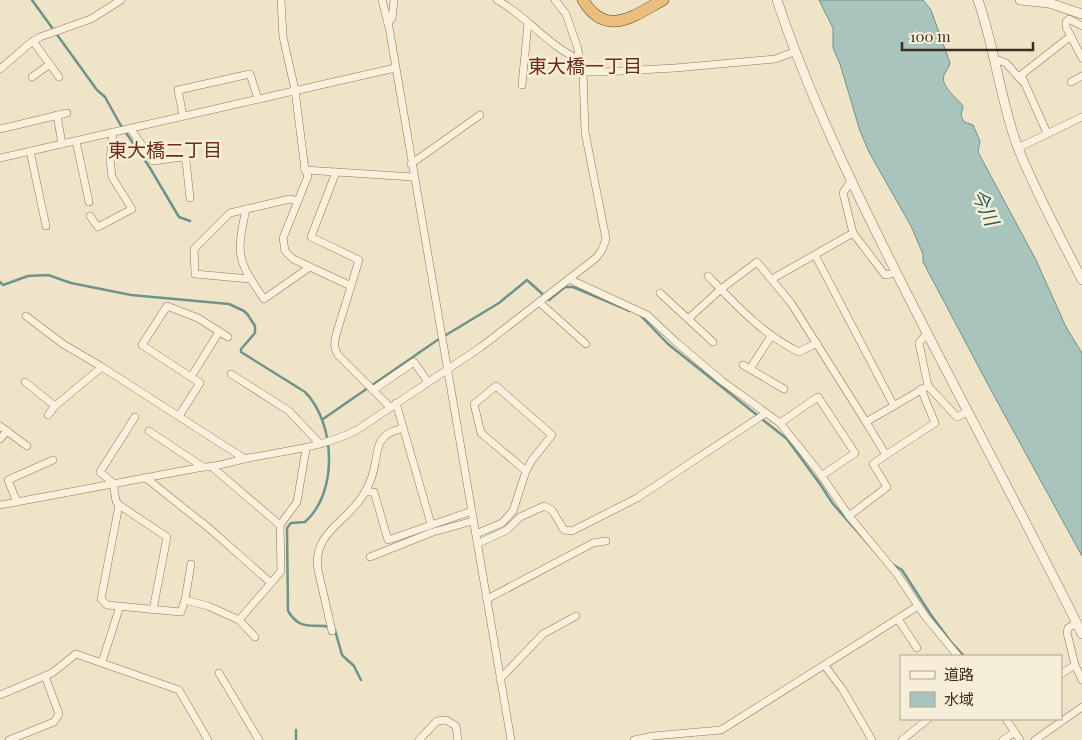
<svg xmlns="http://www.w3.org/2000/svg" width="1082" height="740" viewBox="0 0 1082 740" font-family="'Playfair Display','Noto Sans JP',serif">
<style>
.water{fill:#a9c4bc;stroke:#6f938a}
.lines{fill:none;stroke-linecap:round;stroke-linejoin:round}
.stream{stroke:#6f938a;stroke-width:2.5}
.minor-casing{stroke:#8d765c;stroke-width:8}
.tertiary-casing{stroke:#8d765c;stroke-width:10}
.trunk-casing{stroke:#5b4430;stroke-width:12}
.minor{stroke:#faf1dc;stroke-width:7}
.tertiary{stroke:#faf1dc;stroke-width:9}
.trunk{stroke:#eabe7c;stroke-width:11}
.labels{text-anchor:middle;stroke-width:5;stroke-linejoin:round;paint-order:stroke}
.neighbourhood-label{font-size:19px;fill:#6b2e1e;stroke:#f7eed8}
.water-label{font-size:19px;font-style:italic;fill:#2f5d5a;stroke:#f7eed8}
</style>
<rect width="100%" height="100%" fill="#f0e4c8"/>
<path class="water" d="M 819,0 L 923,0 L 931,10 L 950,63 C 949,67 946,71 944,75 C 940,86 957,98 963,106 L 961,115 L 964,122 L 973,125 L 980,141 L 978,152 L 1036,260 L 1066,327 L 1082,353 L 1082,556 L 992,392 L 923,262 L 923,254 L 911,226 L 869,152 L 860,131 L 840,64 L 833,48 L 833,28 Z"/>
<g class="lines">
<g class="stream">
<polyline points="32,0 97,90 105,97 120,124 150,168 179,217 190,221"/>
<path d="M 0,282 L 3,285 L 28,276 L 48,275 L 71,283 L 131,295 L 229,304 L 244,311 L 248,315 L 255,326 L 255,333 L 241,349 L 241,352 L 305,392 C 335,422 339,492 305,522 L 291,523 L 287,528 L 288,611 C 301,632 312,623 330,627"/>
<polyline points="640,315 668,344 787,439 820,484 833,504 879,556"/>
<polyline points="323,419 436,341 499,303 527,280 549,300 565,287 573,287 630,311"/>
<polyline points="892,564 902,570 931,615 951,642 964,656"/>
<polyline points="335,630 342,655 354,666 361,680"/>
<polyline points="296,730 296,740"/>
</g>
<g class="minor-casing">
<g id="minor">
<polyline points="281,0 283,37 295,90 305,170 413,177"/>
<polyline points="382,0 389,27 511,740"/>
<path d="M 497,0 C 527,16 548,46 580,60"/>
<polyline points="388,23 392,18 394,0"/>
<polyline points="1082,26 1069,19 1066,22 1066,27 1082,58"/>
<polyline points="33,41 59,77"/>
<polyline points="995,59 1006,63 1023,82"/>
<polyline points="0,69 29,44 40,37 91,19 121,0"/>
<polyline points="583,72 603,72 675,68 775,59 794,52"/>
<polyline points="32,77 50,64"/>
<polyline points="1071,82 1082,76"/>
<polyline points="522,85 528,23"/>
<polyline points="57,115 62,144"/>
<polyline points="183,116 178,90 250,74 258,99"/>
<polyline points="130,128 153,161 182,157 186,161 190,198"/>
<polyline points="0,129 67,113"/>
<polyline points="1047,133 1021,75 1071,36"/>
<polyline points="76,141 89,202"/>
<polyline points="1018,148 1082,117"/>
<polyline points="30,151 46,226"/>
<polyline points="0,158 395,68"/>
<polyline points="411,164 480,115"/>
<polyline points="305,170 308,176 283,238 285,251 293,259 351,286"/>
<path d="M 336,172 L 311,237 L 359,260 L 336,335 C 334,343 334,348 338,355 L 390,407"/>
<polyline points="851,181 843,193 853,233 885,275 896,273"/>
<path d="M 246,209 C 236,256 237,260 264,299 L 310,267"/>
<polyline points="90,216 98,227 132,209 112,177 110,159 113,132"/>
<polyline points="815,255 894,406"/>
<path d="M 708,276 C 736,305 762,334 799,352 L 817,343"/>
<polyline points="250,279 195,274 194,249 230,213 290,199 298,201"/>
<polyline points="569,279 647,315 676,342 722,381 780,423 819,472 849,516 897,574 925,616 958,656"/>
<polyline points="772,279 853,233"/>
<polyline points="660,293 713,342"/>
<polyline points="539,302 586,344"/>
<polyline points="26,316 63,344 102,367 245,459"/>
<polyline points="688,319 721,289 757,262 791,303 866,422 928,386 957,417 967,412"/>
<polyline points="927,333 919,343 928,386"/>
<polyline points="743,365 784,389"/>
<polyline points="750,369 771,336"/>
<polyline points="231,374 289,411 320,444"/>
<polyline points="191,377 219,332"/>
<polyline points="25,382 55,406"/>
<polyline points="373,390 414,362 428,382"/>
<polyline points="396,403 431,524"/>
<polyline points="48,415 55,406 102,367"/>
<polyline points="179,416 200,383 142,345 167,306 198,318 228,337"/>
<polyline points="135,417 100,472 113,483 116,501 119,505 167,537 153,610"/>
<polyline points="866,422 886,455 935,423 921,389"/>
<polyline points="780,423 818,397 855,453 821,476"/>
<polyline points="0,426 27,446"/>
<polyline points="149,431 203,467"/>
<polyline points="0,439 7,431"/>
<polyline points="146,478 210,529 271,583 281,571 280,525 212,467"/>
<polyline points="366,492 374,492 388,540 472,511"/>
<polyline points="17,502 8,480 53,460"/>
<path d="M 0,505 L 203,467 C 217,467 230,462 244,459 C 283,451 321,448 357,430 L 481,347 L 596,258 L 602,250 L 606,239 L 585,132 L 583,72 L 577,46 L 566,14 L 555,0"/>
<polyline points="119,505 101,599 107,605 181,612 185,600 191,564"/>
<polyline points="849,516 887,487 873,464 886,455"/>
<polyline points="280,525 297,502 306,449"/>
<polyline points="476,534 502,523 513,511 526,471 481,433 474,404 496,386 552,435 532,460 526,471"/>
<polyline points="477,544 507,530 520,517 544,506 552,510 564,530 572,531 637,498 766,413"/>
<polyline points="370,557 433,532 473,521"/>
<polyline points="487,599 593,543 606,541"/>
<polyline points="185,600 208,606 239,620 255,637"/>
<polyline points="898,619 917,648"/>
<polyline points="239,620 271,583"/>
<polyline points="1077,623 1068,628 1067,633 1075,665 1082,680"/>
<path d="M 332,631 L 318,570 C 312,531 349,522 365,492 C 370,483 374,473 375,463 C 377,456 377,447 381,441 C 386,432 395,431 403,428"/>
<polyline points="102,662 120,606"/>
<polyline points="825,666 843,690 872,740"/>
<polyline points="219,673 259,740"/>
<polyline points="1061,674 1075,665"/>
<polyline points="500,679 543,634 576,616"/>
<polyline points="0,695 52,673 76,654 179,690 208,740"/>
<polyline points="1006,719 1020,740"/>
<polyline points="9,740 54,722 59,714 45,676"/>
<polyline points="419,740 437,721 446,720 456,726 458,740"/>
<polyline points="634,740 653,736 721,730 918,606"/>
<polyline points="902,740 928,719"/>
<polyline points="1003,740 1015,732"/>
<polyline points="1035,740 1082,707"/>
</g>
</g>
<g class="tertiary-casing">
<g id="tertiary">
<path d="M 777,0 C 808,93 851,182 895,270 C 956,392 1022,512 1082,634"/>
<path d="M 978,0 C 995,48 1000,100 1018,148 C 1036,193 1060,236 1082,280"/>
<polyline points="1020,0 1049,3 1082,14"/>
</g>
</g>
<g class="trunk-casing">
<path id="trunk" d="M 583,0 C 606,39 635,15 663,0"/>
</g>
<use href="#minor" class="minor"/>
<use href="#tertiary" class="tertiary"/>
<use href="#trunk" class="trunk"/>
</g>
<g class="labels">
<g class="neighbourhood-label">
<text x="585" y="73">東大橋一丁目</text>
<text x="165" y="157">東大橋二丁目</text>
</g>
<g class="water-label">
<text transform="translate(985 207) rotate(65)" y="7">今川</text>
</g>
</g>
<rect x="900" y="655" width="162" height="65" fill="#f7eed8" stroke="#ada18e"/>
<rect x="910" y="671" width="25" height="8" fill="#faf1dc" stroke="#ada18e"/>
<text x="944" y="680" font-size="15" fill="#3d2e20">道路</text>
<rect x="910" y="692" width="25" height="15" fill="#a9c4bc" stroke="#ada18e"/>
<text x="944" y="705" font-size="15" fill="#3d2e20">水域</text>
<path d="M902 42v8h131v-8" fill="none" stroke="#3d2e20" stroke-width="2.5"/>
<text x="910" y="42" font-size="15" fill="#3d2e20" stroke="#f7eed8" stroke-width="4" paint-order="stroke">100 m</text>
</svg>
